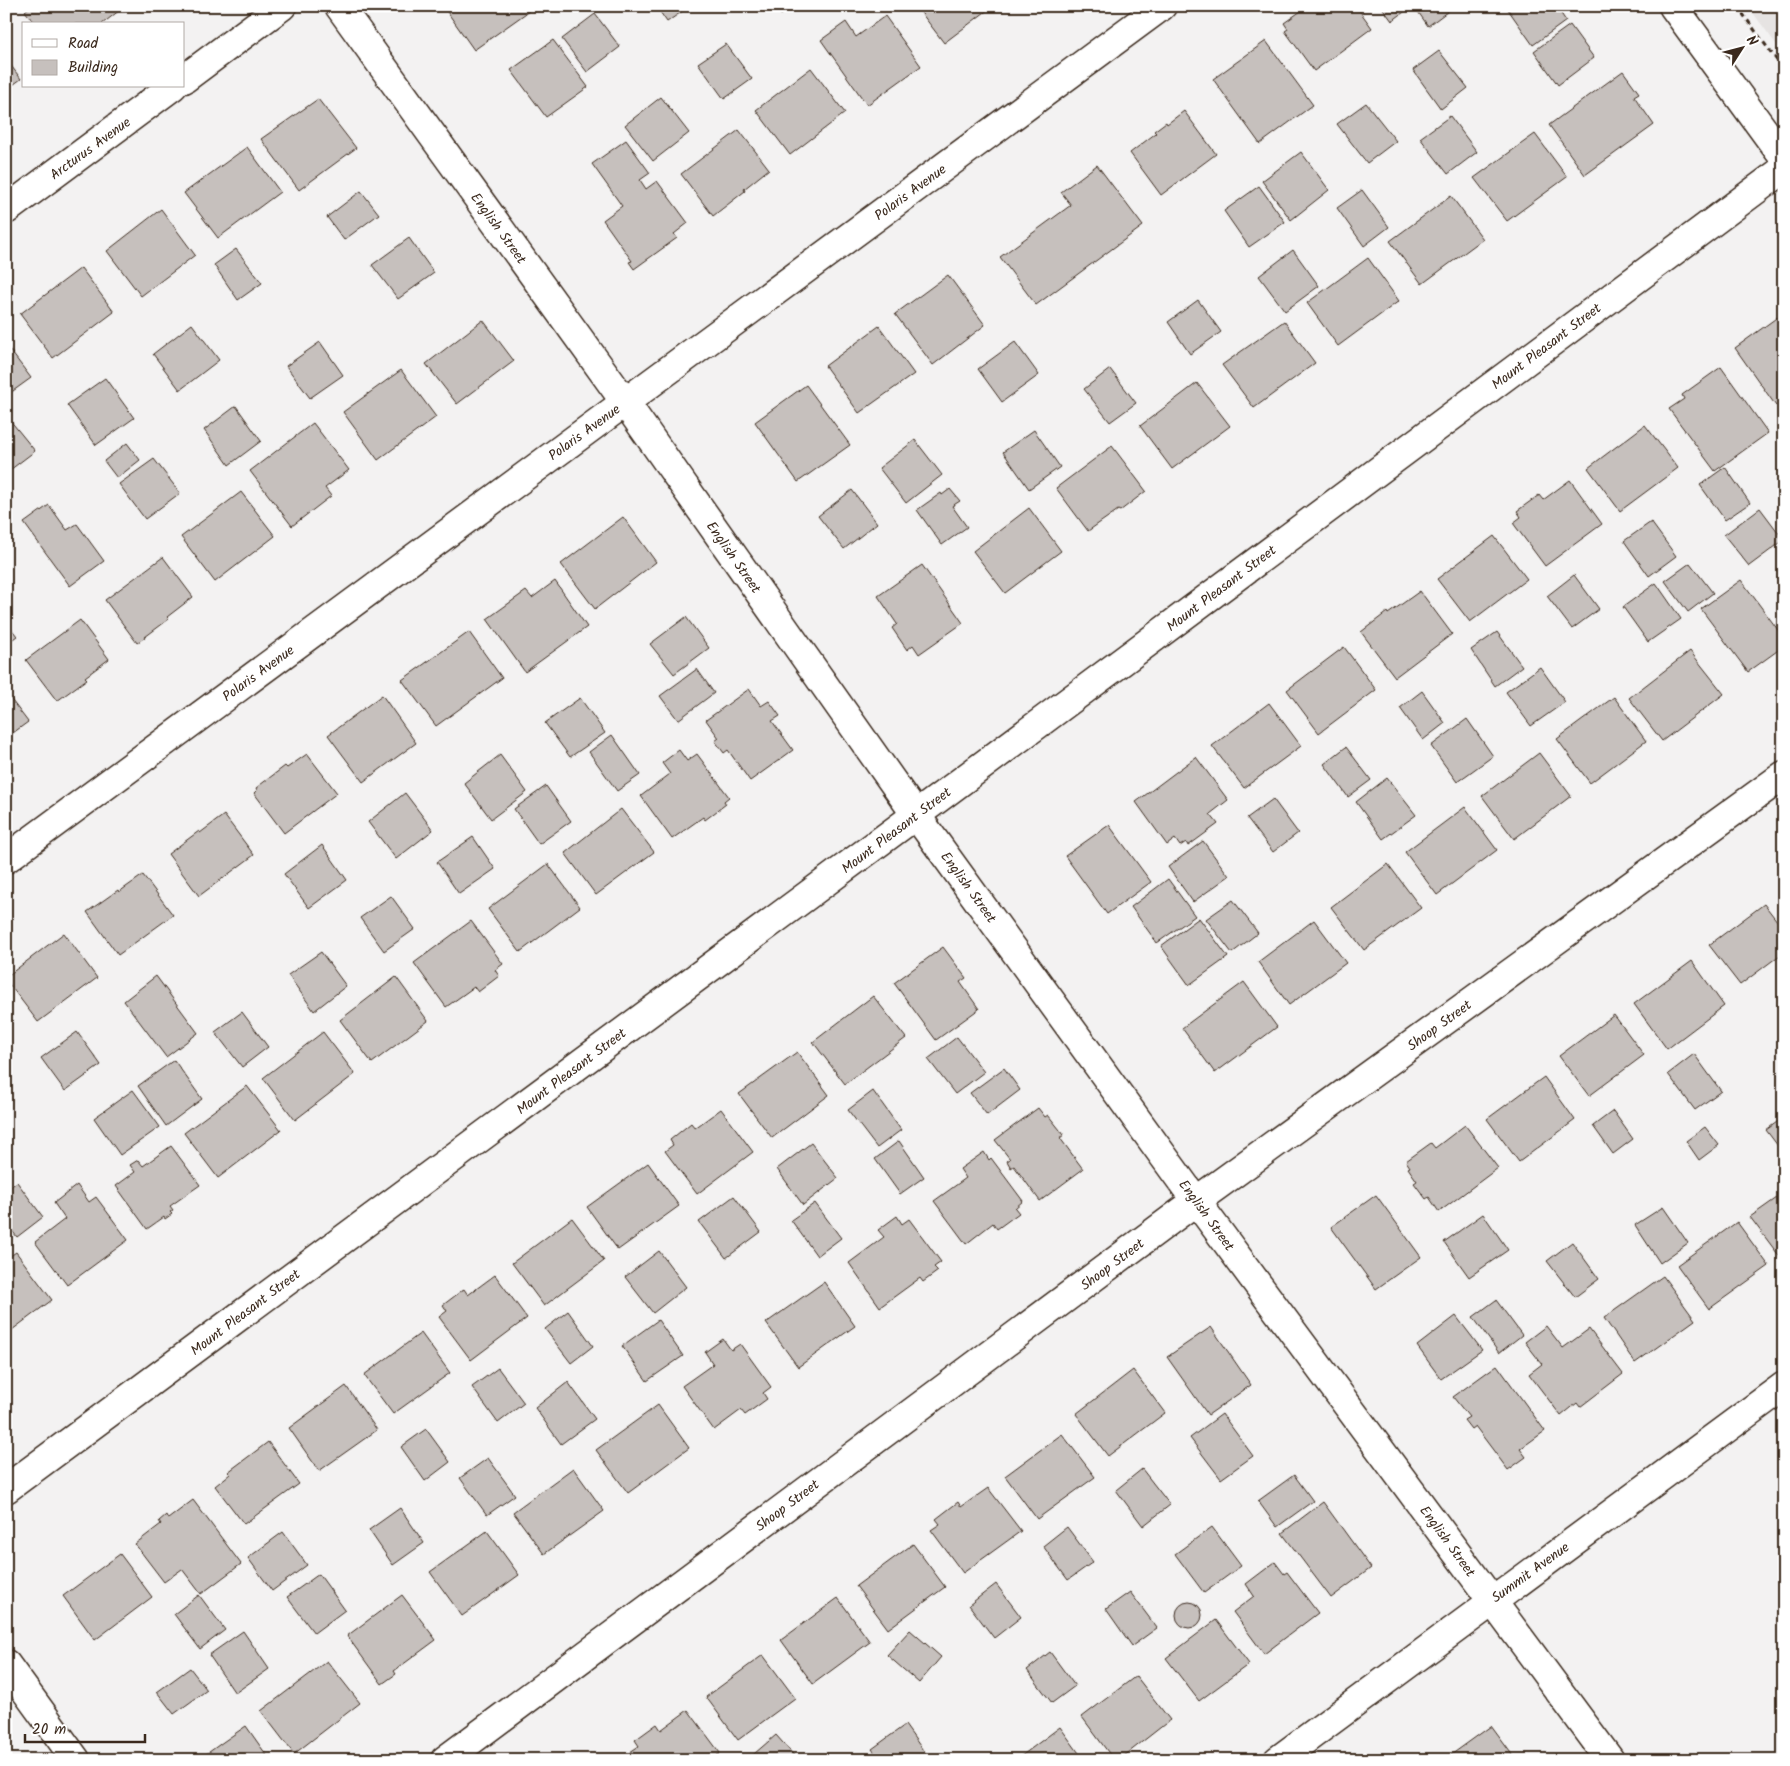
<svg xmlns="http://www.w3.org/2000/svg" width="1790" height="1766" viewBox="0 0 1790 1766" font-family="Kalam,sans-serif">
<style>
.built{fill:#e6e3e2}
.building{fill:#c6c0bd;stroke:#3b2a1e}
.lines{fill:none;stroke-linecap:round;stroke-linejoin:round}
.minor-casing{stroke:#3b2a1e;stroke-width:31}
.major-casing{stroke:#3b2a1e;stroke-width:31}
.path{stroke:#3b2a1e;stroke-width:3;stroke-dasharray:5 4;stroke-linecap:butt}
.minor{stroke:#fff;stroke-width:28}
.major{stroke:#fff;stroke-width:28}
.labels{text-anchor:middle;stroke-width:4.5;stroke-linejoin:round;paint-order:stroke}
.street-label{font-size:14px;fill:#3b2a1e;stroke:#fff}
</style>
<rect width="100%" height="100%" fill="#f3f2f2"/>
<filter id="ink" filterUnits="userSpaceOnUse"><feTurbulence type="fractalNoise" baseFrequency=".02" numOctaves="2"/><feDisplacementMap in="SourceGraphic" scale="10" xChannelSelector="R" yChannelSelector="G"/><feConvolveMatrix kernelMatrix="1 2 1 2 8 2 1 2 1" color-interpolation-filters="sRGB"/></filter>
<g filter="url(#ink)">
<polygon class="built" points="1748,6 1784,6 1784,55"/>
<g class="building">
<polygon points="31,6 117,6 120,10 102,24 35,24 25,11"/>
<polygon points="443,6 526,6 529,11 474,50"/>
<polygon points="656,6 690,6 667,22"/>
<polygon points="774,6 793,6 781,15"/>
<polygon points="916,6 993,6 944,43"/>
<polygon points="1308,6 1356,6 1372,28 1314,71 1285,31 1288,29 1284,23"/>
<polygon points="1381,6 1412,6 1392,21"/>
<polygon points="1414,6 1455,6 1428,26"/>
<polygon points="1509,6 1556,6 1566,21 1533,45 1507,8"/>
<polygon points="595,14 620,47 587,72 562,39"/>
<polygon points="885,16 921,66 867,105 821,40 846,22 856,37"/>
<polygon points="1570,25 1594,58 1558,85 1534,51"/>
<polygon points="553,40 588,87 546,117 511,70"/>
<polygon points="1266,41 1313,105 1260,144 1213,79"/>
<polygon points="726,44 752,79 724,99 698,63"/>
<polygon points="1439,51 1468,88 1441,109 1413,70"/>
<polygon points="6,59 21,79 6,90"/>
<polygon points="811,68 845,113 790,155 756,110"/>
<polygon points="1623,71 1639,93 1634,96 1654,125 1585,175 1549,125"/>
<polygon points="661,97 689,133 653,161 625,125"/>
<polygon points="318,99 356,148 299,190 261,139"/>
<polygon points="1366,103 1396,141 1367,163 1337,124"/>
<polygon points="1184,111 1216,154 1161,195 1130,153 1156,133 1154,131 1166,122 1167,124"/>
<polygon points="1450,116 1477,152 1448,174 1420,138"/>
<polygon points="739,130 769,169 744,189 745,191 713,216 681,174"/>
<polygon points="1535,134 1567,177 1507,221 1474,178"/>
<polygon points="626,140 650,173 640,180 646,189 657,181 688,223 674,234 677,238 634,269 629,262 632,261 603,220 622,206 592,164"/>
<polygon points="247,147 280,192 218,238 184,193"/>
<polygon points="1301,152 1329,190 1291,220 1262,181"/>
<polygon points="1097,165 1143,226 1036,305 1000,257 1071,205 1061,192"/>
<polygon points="1259,186 1285,222 1249,247 1224,211"/>
<polygon points="1362,190 1389,227 1364,246 1337,208"/>
<polygon points="361,191 379,214 344,240 327,217"/>
<polygon points="1451,196 1483,239 1422,284 1390,241"/>
<polygon points="161,209 195,255 141,296 107,251"/>
<polygon points="409,238 434,273 398,299 372,265"/>
<polygon points="236,249 262,283 238,300 214,265"/>
<polygon points="1293,250 1319,286 1285,311 1259,276"/>
<polygon points="1368,258 1399,301 1338,346 1307,303"/>
<polygon points="81,268 114,312 53,358 20,314"/>
<polygon points="948,275 985,325 933,365 895,314"/>
<polygon points="1198,300 1221,332 1190,354 1168,322"/>
<polygon points="1779,316 1784,323 1784,400 1776,406 1735,348"/>
<polygon points="483,320 514,361 457,404 426,364"/>
<polygon points="1284,321 1315,363 1254,408 1222,365"/>
<polygon points="192,324 219,360 180,390 153,354"/>
<polygon points="879,326 914,374 859,413 825,366"/>
<polygon points="320,342 343,375 310,398 286,366"/>
<polygon points="1015,342 1039,375 1002,402 978,369"/>
<polygon points="6,345 31,378 6,396"/>
<polygon points="1721,367 1768,433 1715,471 1669,409 1684,399 1682,395"/>
<polygon points="1110,369 1136,403 1110,422 1084,389"/>
<polygon points="401,370 436,417 378,460 343,412"/>
<polygon points="105,378 134,418 96,445 67,405"/>
<polygon points="1197,383 1230,426 1172,469 1140,426"/>
<polygon points="806,385 850,445 798,482 755,422"/>
<polygon points="236,406 261,441 229,465 204,430"/>
<polygon points="9,419 35,451 6,473 6,421"/>
<polygon points="313,423 349,470 325,488 331,496 292,526 250,471"/>
<polygon points="1645,425 1678,468 1620,511 1588,468"/>
<polygon points="1034,430 1060,467 1029,489 1003,452"/>
<polygon points="915,440 942,475 906,503 879,468"/>
<polygon points="127,443 140,460 117,478 104,461"/>
<polygon points="1112,446 1146,491 1120,511 1118,510 1088,531 1056,488"/>
<polygon points="154,459 180,493 145,519 119,484"/>
<polygon points="1725,467 1750,503 1725,520 1700,485"/>
<polygon points="1570,480 1602,524 1545,566 1513,523 1521,517 1517,511 1539,495 1543,500"/>
<polygon points="950,489 960,501 952,506 967,527 942,545 917,510 941,493 942,495"/>
<polygon points="852,490 877,523 844,549 818,516"/>
<polygon points="241,492 275,536 215,582 181,537"/>
<polygon points="49,505 67,530 77,524 104,561 70,586 24,523"/>
<polygon points="1029,508 1061,551 1005,593 973,551"/>
<polygon points="1760,508 1784,540 1749,566 1724,535"/>
<polygon points="623,517 656,562 595,609 561,564"/>
<polygon points="1651,522 1676,556 1649,576 1624,541"/>
<polygon points="1494,536 1527,579 1470,622 1437,579"/>
<polygon points="163,557 193,597 167,617 169,619 137,643 105,600"/>
<polygon points="1690,563 1713,593 1688,612 1665,581"/>
<polygon points="922,565 963,623 919,654 913,645 907,650 892,628 897,624 878,596"/>
<polygon points="1574,575 1599,609 1572,629 1547,596"/>
<polygon points="1741,580 1784,638 1784,646 1748,672 1701,609"/>
<polygon points="555,581 587,627 525,672 487,619 526,591 532,598"/>
<polygon points="1656,583 1681,619 1648,642 1623,607"/>
<polygon points="1420,591 1452,634 1395,677 1361,632 1387,612 1388,614"/>
<polygon points="686,617 709,648 674,674 650,644"/>
<polygon points="80,620 109,659 85,677 87,679 57,701 26,660"/>
<polygon points="6,622 17,636 6,644"/>
<polygon points="469,632 502,678 436,726 402,680"/>
<polygon points="1497,632 1522,666 1495,686 1471,650"/>
<polygon points="1344,647 1376,690 1319,733 1287,690"/>
<polygon points="1690,651 1724,694 1662,741 1629,698"/>
<polygon points="1540,667 1565,702 1531,726 1506,692"/>
<polygon points="697,669 714,693 678,720 660,696"/>
<polygon points="749,689 761,706 769,701 780,716 772,721 793,750 750,781 728,750 724,753 715,741 719,738 706,720"/>
<polygon points="1422,691 1445,723 1423,740 1400,708"/>
<polygon points="6,693 28,722 6,738"/>
<polygon points="382,695 416,743 363,782 328,735"/>
<polygon points="1614,697 1646,741 1590,783 1557,739"/>
<polygon points="580,698 605,733 570,757 545,723"/>
<polygon points="1269,703 1301,746 1244,788 1212,746"/>
<polygon points="1467,719 1493,756 1457,782 1431,746"/>
<polygon points="612,735 640,775 617,791 589,752"/>
<polygon points="1346,747 1371,780 1348,797 1324,764"/>
<polygon points="679,750 687,761 697,754 729,797 724,801 726,804 705,820 703,817 672,839 641,796 670,774 662,763"/>
<polygon points="1539,753 1571,796 1514,839 1482,796"/>
<polygon points="307,754 337,793 284,833 254,793 257,790 256,788 285,766 287,768"/>
<polygon points="500,755 527,792 491,819 464,783"/>
<polygon points="1196,757 1228,800 1210,814 1218,824 1188,846 1186,842 1180,846 1175,839 1167,845 1136,802"/>
<polygon points="1387,778 1416,815 1383,839 1356,802"/>
<polygon points="546,786 571,821 539,844 514,809"/>
<polygon points="405,793 433,830 396,859 368,822"/>
<polygon points="1273,799 1298,833 1273,852 1247,818"/>
<polygon points="1465,807 1497,850 1437,895 1405,852"/>
<polygon points="621,809 654,852 596,895 565,853"/>
<polygon points="224,815 254,855 199,896 168,854 199,831 200,833"/>
<polygon points="1109,825 1151,882 1107,914 1065,856"/>
<polygon points="473,837 495,869 459,894 437,862"/>
<polygon points="1203,841 1229,876 1193,902 1168,867"/>
<polygon points="322,845 347,880 309,908 284,874"/>
<polygon points="548,864 580,907 520,952 488,909"/>
<polygon points="1388,864 1421,908 1364,950 1331,907"/>
<polygon points="143,875 173,915 118,955 87,912 118,890 119,892"/>
<polygon points="1168,879 1195,916 1157,943 1131,907"/>
<polygon points="391,896 415,929 384,951 360,918"/>
<polygon points="1233,900 1258,933 1232,953 1206,919"/>
<polygon points="1764,904 1784,930 1784,952 1740,985 1709,945"/>
<polygon points="1199,918 1228,957 1189,985 1161,946"/>
<polygon points="1314,920 1346,963 1289,1005 1258,962"/>
<polygon points="471,921 503,964 495,970 499,976 478,992 474,987 446,1007 414,963"/>
<polygon points="64,933 97,978 38,1022 6,980 6,977"/>
<polygon points="943,947 966,978 960,982 979,1009 936,1040 894,983"/>
<polygon points="321,952 346,986 314,1011 288,975"/>
<polygon points="1692,961 1724,1006 1667,1049 1634,1004"/>
<polygon points="156,976 198,1033 166,1057 124,1001"/>
<polygon points="396,977 428,1021 372,1063 340,1020"/>
<polygon points="1244,982 1277,1027 1215,1073 1182,1028"/>
<polygon points="873,996 906,1038 845,1084 813,1042"/>
<polygon points="242,1012 268,1047 242,1067 215,1032"/>
<polygon points="1614,1015 1644,1055 1589,1096 1559,1056"/>
<polygon points="77,1032 101,1065 65,1091 41,1058"/>
<polygon points="323,1032 355,1074 295,1120 263,1078"/>
<polygon points="957,1037 984,1072 955,1094 928,1059"/>
<polygon points="797,1052 829,1095 772,1138 739,1094"/>
<polygon points="1694,1054 1721,1091 1695,1110 1668,1074"/>
<polygon points="174,1060 202,1099 166,1126 138,1086"/>
<polygon points="1004,1068 1020,1090 987,1115 970,1093"/>
<polygon points="1544,1077 1575,1120 1519,1162 1487,1119"/>
<polygon points="247,1086 281,1130 218,1178 184,1133"/>
<polygon points="133,1090 160,1127 120,1155 94,1118"/>
<polygon points="873,1091 901,1130 877,1148 848,1110"/>
<polygon points="1038,1108 1045,1117 1048,1115 1064,1135 1060,1138 1083,1169 1040,1201 1014,1166 1011,1168 1007,1161 1010,1159 995,1140"/>
<polygon points="721,1109 753,1152 697,1194 665,1151 673,1145 670,1140 691,1123 695,1128"/>
<polygon points="1613,1111 1633,1139 1613,1154 1593,1126"/>
<polygon points="1784,1117 1784,1154 1766,1130"/>
<polygon points="1465,1125 1498,1168 1439,1212 1429,1197 1426,1199 1414,1183 1417,1181 1408,1168 1410,1167 1406,1161 1431,1143 1435,1148"/>
<polygon points="1705,1127 1719,1145 1699,1160 1686,1141"/>
<polygon points="899,1141 924,1177 900,1194 875,1159"/>
<polygon points="811,1143 838,1178 803,1205 777,1169"/>
<polygon points="171,1146 200,1185 170,1206 173,1210 170,1212 172,1214 165,1219 164,1217 147,1229 116,1186 135,1172 130,1165 138,1160 143,1166"/>
<polygon points="984,1152 989,1160 991,1158 1023,1201 1015,1208 1019,1213 997,1229 993,1223 966,1244 934,1201 966,1178 960,1169"/>
<polygon points="648,1163 679,1206 618,1250 587,1207"/>
<polygon points="17,1182 43,1217 17,1237 6,1223 6,1190"/>
<polygon points="77,1185 89,1202 96,1197 128,1240 67,1285 35,1242 65,1219 54,1203"/>
<polygon points="1784,1193 1784,1255 1780,1257 1750,1217"/>
<polygon points="1376,1195 1421,1257 1376,1289 1331,1227"/>
<polygon points="734,1196 761,1232 726,1258 699,1222"/>
<polygon points="815,1203 841,1238 817,1256 791,1220"/>
<polygon points="1663,1207 1688,1243 1660,1263 1635,1225"/>
<polygon points="1483,1214 1508,1250 1469,1277 1444,1242"/>
<polygon points="897,1216 902,1224 909,1219 941,1262 934,1267 938,1271 923,1282 920,1278 880,1307 849,1263 884,1237 878,1230"/>
<polygon points="572,1218 604,1261 544,1306 512,1263"/>
<polygon points="1737,1222 1769,1266 1709,1309 1677,1265"/>
<polygon points="1572,1242 1599,1279 1575,1297 1547,1261"/>
<polygon points="659,1251 686,1287 653,1313 625,1277"/>
<polygon points="16,1252 52,1300 12,1330 10,1327 6,1329 6,1259"/>
<polygon points="495,1275 527,1318 471,1360 439,1317 447,1311 443,1305 464,1289 468,1295"/>
<polygon points="1663,1276 1695,1320 1635,1363 1604,1318"/>
<polygon points="824,1282 855,1326 798,1367 766,1323"/>
<polygon points="1496,1300 1522,1335 1499,1353 1473,1317"/>
<polygon points="568,1311 593,1346 571,1363 545,1329"/>
<polygon points="1456,1316 1482,1350 1441,1379 1417,1346"/>
<polygon points="658,1320 683,1356 647,1381 622,1346"/>
<polygon points="1546,1326 1563,1348 1589,1329 1623,1374 1580,1407 1577,1403 1561,1416 1529,1374 1542,1364 1525,1342"/>
<polygon points="1211,1327 1251,1385 1208,1415 1167,1357"/>
<polygon points="421,1333 450,1373 393,1414 364,1375"/>
<polygon points="723,1339 731,1350 740,1344 771,1387 763,1393 767,1399 745,1415 741,1410 714,1430 682,1386 713,1364 705,1352"/>
<polygon points="1497,1365 1545,1431 1520,1449 1526,1457 1508,1470 1475,1426 1471,1429 1464,1420 1469,1417 1453,1397"/>
<polygon points="498,1368 524,1403 498,1423 472,1387"/>
<polygon points="1133,1370 1165,1413 1108,1456 1076,1414"/>
<polygon points="568,1382 595,1419 561,1444 535,1408"/>
<polygon points="346,1386 377,1430 319,1471 289,1428"/>
<polygon points="658,1405 689,1448 628,1493 596,1450"/>
<polygon points="1222,1414 1253,1456 1221,1479 1190,1438"/>
<polygon points="426,1429 450,1462 425,1481 401,1447"/>
<polygon points="1062,1434 1095,1477 1037,1519 1005,1476"/>
<polygon points="268,1442 299,1484 244,1524 215,1486 230,1474 228,1472"/>
<polygon points="488,1458 515,1495 487,1515 460,1478"/>
<polygon points="573,1468 604,1511 544,1554 513,1512"/>
<polygon points="1142,1469 1170,1505 1143,1526 1116,1490"/>
<polygon points="1294,1475 1313,1501 1277,1527 1258,1501"/>
<polygon points="988,1488 1021,1531 963,1573 931,1530 940,1524 936,1519 958,1502 961,1507"/>
<polygon points="193,1500 241,1564 201,1594 182,1569 164,1582 135,1544 161,1524 159,1521 166,1515 168,1519"/>
<polygon points="1323,1502 1371,1568 1331,1598 1282,1533"/>
<polygon points="400,1508 424,1543 393,1565 369,1530"/>
<polygon points="1067,1527 1093,1562 1068,1580 1043,1546"/>
<polygon points="1212,1527 1241,1566 1204,1593 1175,1554"/>
<polygon points="487,1531 519,1575 462,1616 430,1572"/>
<polygon points="283,1532 307,1565 272,1591 248,1558"/>
<polygon points="913,1544 945,1587 888,1629 856,1586"/>
<polygon points="120,1554 152,1597 95,1640 63,1596"/>
<polygon points="1275,1562 1284,1574 1287,1572 1318,1613 1264,1654 1233,1612 1254,1596 1246,1584"/>
<polygon points="319,1574 345,1610 314,1633 287,1597"/>
<polygon points="996,1584 1021,1617 994,1638 969,1605"/>
<polygon points="1130,1592 1157,1628 1132,1646 1106,1609"/>
<polygon points="199,1595 225,1630 200,1649 174,1614"/>
<polygon points="402,1595 436,1640 394,1671 396,1674 382,1684 347,1636"/>
<polygon points="838,1598 870,1642 813,1684 781,1640"/>
<circle cx="1189" cy="1615" r="13"/>
<polygon points="1216,1620 1249,1664 1199,1701 1166,1658"/>
<polygon points="910,1630 941,1657 919,1683 887,1655"/>
<polygon points="243,1631 269,1669 235,1693 209,1655"/>
<polygon points="1050,1652 1075,1686 1052,1703 1027,1670"/>
<polygon points="763,1655 795,1698 738,1740 706,1697"/>
<polygon points="327,1661 360,1703 294,1754 261,1711"/>
<polygon points="190,1668 207,1690 174,1714 157,1692"/>
<polygon points="1136,1676 1170,1720 1119,1760 1114,1760 1082,1717"/>
<polygon points="688,1710 720,1753 711,1760 636,1760 630,1752 639,1746 635,1740 657,1724 661,1730"/>
<polygon points="905,1725 930,1760 880,1760 872,1749"/>
<polygon points="246,1726 270,1760 198,1760 223,1742"/>
<polygon points="1491,1726 1516,1760 1444,1760"/>
<polygon points="1060,1727 1084,1760 1016,1760"/>
<polygon points="776,1735 798,1760 747,1760"/>
</g>
<g class="lines">
<g class="minor-casing">
<g id="minor">
<polyline points="339,6 625,402 916,815 1196,1201 1610,1760"/>
<polyline points="1673,6 1784,158"/>
<polyline points="184,79 282,6"/>
<polyline points="6,210 173,86"/>
<polyline points="6,859 1162,6"/>
<polyline points="6,1489 916,815 1784,169"/>
<polyline points="445,1760 1196,1201 1784,775"/>
<polyline points="1278,1760 1784,1386"/>
</g>
</g>
<g class="major-casing">
<polyline id="major" points="6,1664 76,1760"/>
</g>
<polyline class="path" points="1737,6 1784,70"/>
<use href="#minor" class="minor"/>
<use href="#major" class="major"/>
</g>
</g>
<g class="labels">
<g class="street-label">
<text transform="translate(90 148) rotate(-36)" y="5">Arcturus Avenue</text>
<text transform="translate(910 192) rotate(-36)" y="5">Polaris Avenue</text>
<text transform="translate(499 228) rotate(54)" y="5">English Street</text>
<text transform="translate(1546 346) rotate(-37)" y="5">Mount Pleasant Street</text>
<text transform="translate(584 432) rotate(-36)" y="5">Polaris Avenue</text>
<text transform="translate(734 557) rotate(55)" y="5">English Street</text>
<text transform="translate(1221 588) rotate(-37)" y="5">Mount Pleasant Street</text>
<text transform="translate(258 673) rotate(-36)" y="5">Polaris Avenue</text>
<text transform="translate(896 830) rotate(-37)" y="5">Mount Pleasant Street</text>
<text transform="translate(969 887) rotate(54)" y="5">English Street</text>
<text transform="translate(1439 1025) rotate(-36)" y="5">Shoop Street</text>
<text transform="translate(571 1071) rotate(-37)" y="5">Mount Pleasant Street</text>
<text transform="translate(1207 1215) rotate(54)" y="5">English Street</text>
<text transform="translate(1112 1264) rotate(-37)" y="5">Shoop Street</text>
<text transform="translate(245 1312) rotate(-37)" y="5">Mount Pleasant Street</text>
<text transform="translate(787 1505) rotate(-37)" y="5">Shoop Street</text>
<text transform="translate(1448 1541) rotate(54)" y="5">English Street</text>
<text transform="translate(1530 1572) rotate(-36)" y="5">Summit Avenue</text>
</g>
</g>
<rect width="1790" height="1766" fill="none" stroke="#fff" stroke-width="25"/>
<rect x="12" y="12" width="1765" height="1741" fill="none" stroke="#3b2a1e" stroke-width="2" filter="url(#ink)"/>
<rect x="22" y="22" width="162" height="65" fill="#ffffff" stroke="#b1aaa5"/>
<rect x="32" y="39" width="25" height="8" fill="#ffffff" stroke="#b1aaa5"/>
<text x="68" y="48" font-size="15" fill="#3b2a1e">Road</text>
<rect x="32" y="60" width="25" height="15" fill="#c6c0bd" stroke="#b1aaa5"/>
<text x="68" y="72" font-size="15" fill="#3b2a1e">Building</text>
<g transform="translate(1742 48) rotate(54)" stroke="#ffffff" stroke-width="4" paint-order="stroke">
<path d="M0-4L9 19L0 12L-9 19Z" fill="#3b2a1e"/>
<text y="-8" font-size="14" font-weight="bold" text-anchor="middle" fill="#3b2a1e">N</text>
</g>
<path d="M25 1734v8h120v-8" fill="none" stroke="#3b2a1e" stroke-width="2.5"/>
<text x="32" y="1734" font-size="15" fill="#3b2a1e" stroke="#ffffff" stroke-width="4" paint-order="stroke">20 m</text>
</svg>
